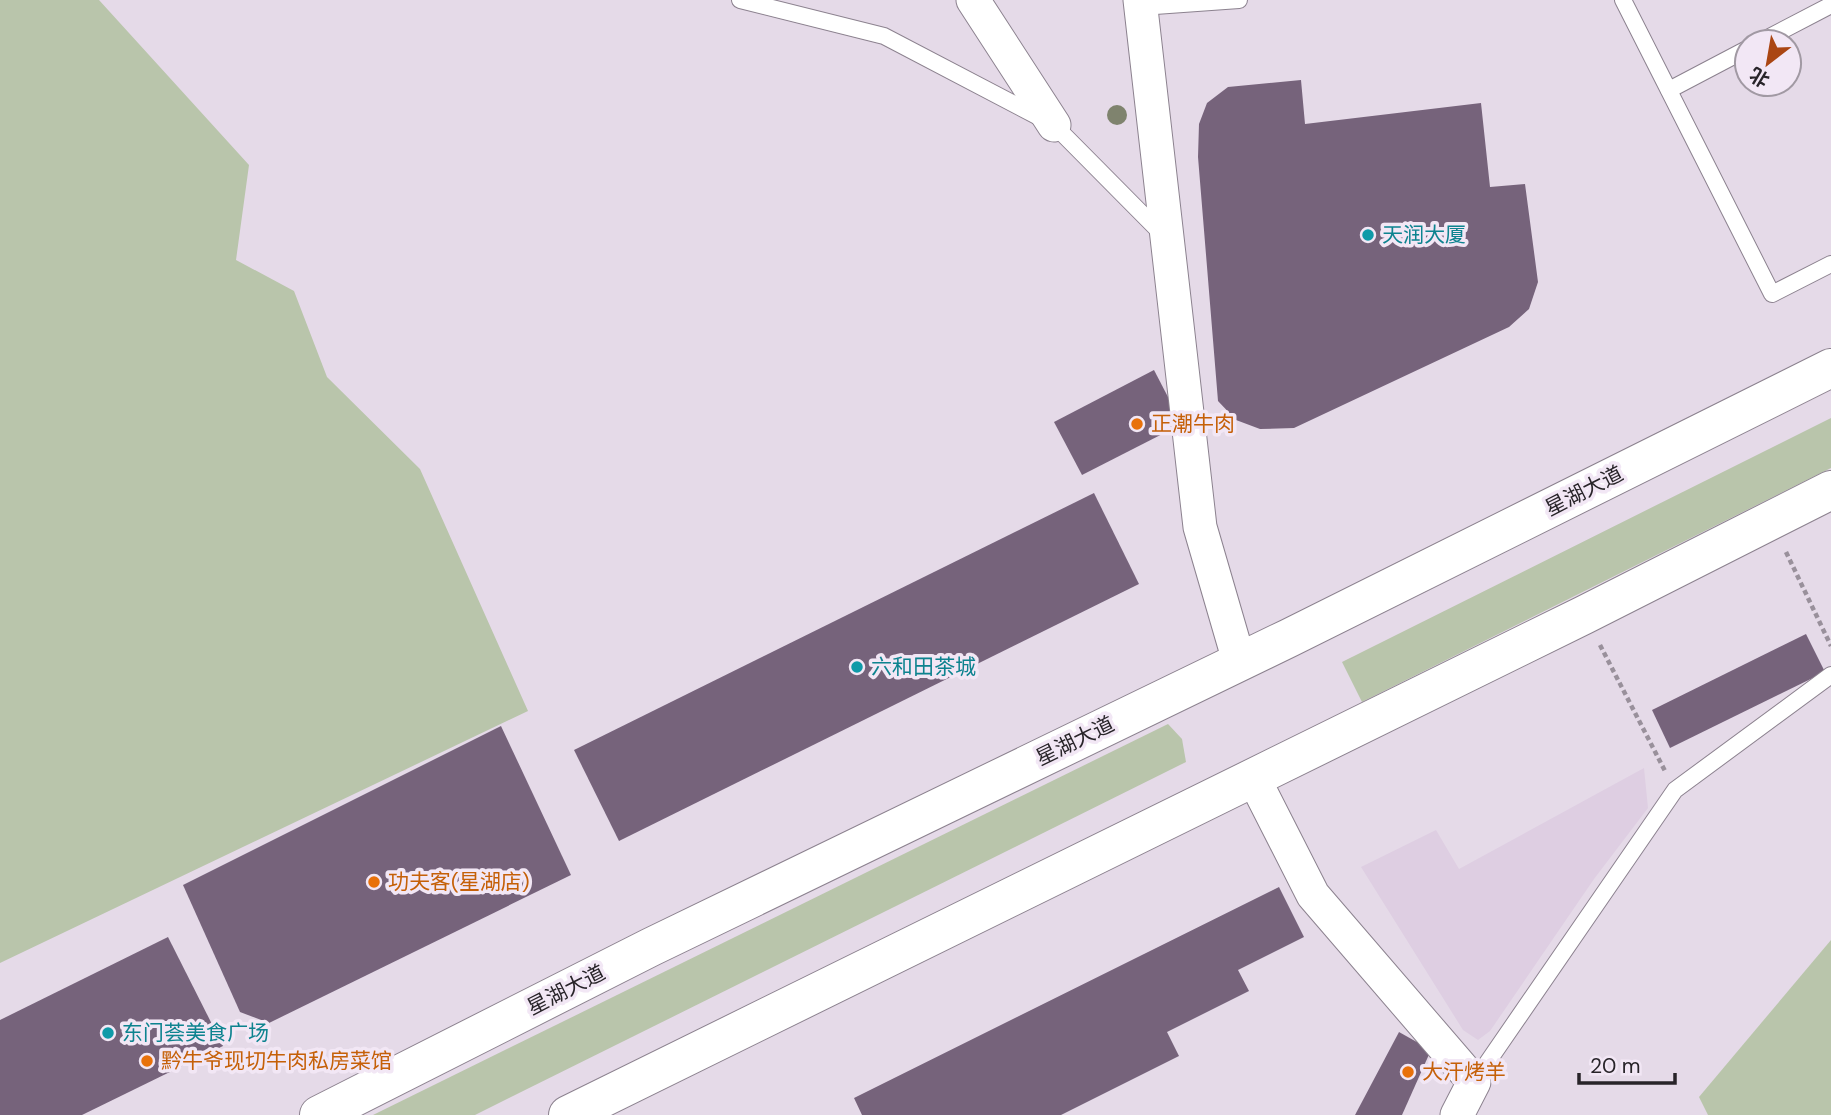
<svg xmlns="http://www.w3.org/2000/svg" width="1831" height="1115" viewBox="0 0 1831 1115" font-family="'DM Sans','Noto Sans SC',sans-serif">
<style>
.built{fill:#decee2}
.green{fill:#b9c5ab}
.building{fill:#76637b}
.lines{fill:none;stroke-linecap:round;stroke-linejoin:round}
.lane-casing{stroke:#8c828f;stroke-width:18}
.street-casing{stroke:#8c828f;stroke-width:35}
.primary-casing{stroke:#8c828f;stroke-width:40}
.path{stroke:#99909b;stroke-width:4.5;stroke-dasharray:5 3.5;stroke-linecap:butt}
.lane{stroke:#fff;stroke-width:16}
.street{stroke:#fff;stroke-width:33}
.primary{stroke:#fff;stroke-width:38}
.tree{fill:#7f836e}
.culture-dot{fill:#0f9aa8;stroke:#f2e7f5;stroke-width:2.5}
.food-dot{fill:#e8710a;stroke:#f2e7f5;stroke-width:2.5}
.labels{text-anchor:middle;stroke-width:7;stroke-linejoin:round;paint-order:stroke}
.culture-label{font-size:21px;fill:#0d838f;stroke:#f2e7f5;text-anchor:start}
.food-label{font-size:21px;fill:#c56008;stroke:#f2e7f5;text-anchor:start}
.street-label{font-size:21px;fill:#282429;stroke:#f2e7f5}
</style>
<rect width="100%" height="100%" fill="#e5dae8"/>
<polygon class="built" points="1644,768 1648,808 1594,879 1490,1031 1478,1040 1463,1030 1361,867 1436,830 1459,869"/>
<g class="green">
<polygon points="0,0 99,0 249,165 236,260 294,291 327,377 420,469 528,711 0,963"/>
<polygon points="1831,418 1831,468 1362,702 1342,662"/>
<polygon points="1168,724 1182,739 1186,762 475,1115 373,1115"/>
<polygon points="1831,940 1831,1115 1708,1115 1699,1097"/>
</g>
<g class="building">
<polygon points="1301,80 1305,124 1481,103 1490,187 1525,184 1538,282 1529,309 1509,327 1294,428 1260,429 1236,420 1218,401 1198,157 1199,124 1207,103 1228,87"/>
<polygon points="1154,370 1182,424 1082,475 1054,422"/>
<polygon points="1094,493 1139,584 619,841 574,750"/>
<polygon points="1806,634 1825,672 1670,748 1652,710"/>
<polygon points="501,726 571,875 269,1023 240,1012 183,885"/>
<polygon points="1279,887 1304,937 1238,970 1249,991 1167,1032 1179,1056 1061,1115 862,1115 854,1098"/>
<polygon points="168,937 223,1046 82,1115 0,1115 0,1020"/>
<polygon points="1399,1032 1431,1050 1402,1115 1355,1115"/>
</g>
<g class="lines">
<g class="lane-casing">
<g id="lane">
<polyline points="740,0 884,36 1054,125 1163,235"/>
<polyline points="1623,0 1772,294 1831,264"/>
<polyline points="1141,7 1239,0"/>
<polyline points="1760,42 1831,5"/>
<polyline points="1669,90 1747,49"/>
<polyline points="1474,1082 1675,790 1831,675"/>
</g>
</g>
<g class="street-casing">
<g id="street">
<polyline points="973,0 1054,125"/>
<polyline points="1140,0 1200,527 1239,661"/>
<polyline points="1253,777 1313,895 1474,1082 1457,1115"/>
</g>
</g>
<g class="primary-casing">
<g id="primary">
<polyline points="319,1115 651,947 1289,638 1831,368"/>
<polyline points="568,1115 1584,615 1831,490"/>
</g>
</g>
<g class="path">
<polyline points="1786,552 1831,646"/>
<polyline points="1600,645 1665,771"/>
</g>
<use href="#lane" class="lane"/>
<use href="#street" class="street"/>
<use href="#primary" class="primary"/>
</g>
<circle class="tree" cx="1117" cy="115" r="10"/>
<g class="culture-dot">
<circle cx="1368" cy="235" r="7"/>
<circle cx="857" cy="667" r="7"/>
<circle cx="108" cy="1033" r="7"/>
</g>
<g class="food-dot">
<circle cx="1137" cy="424" r="7"/>
<circle cx="374" cy="882" r="7"/>
<circle cx="147" cy="1061" r="7"/>
<circle cx="1408" cy="1072" r="7"/>
</g>
<g class="labels">
<g class="culture-label">
<text x="1382" y="242">天润大厦</text>
<text x="871" y="674">六和田茶城</text>
<text x="122" y="1040">东门荟美食广场</text>
</g>
<g class="food-label">
<text x="1151" y="431">正潮牛肉</text>
<text x="388" y="889">功夫客(星湖店)</text>
<text x="161" y="1068">黔牛爷现切牛肉私房菜馆</text>
<text x="1422" y="1079">大汗烤羊</text>
</g>
<g class="street-label">
<text transform="translate(1584 491) rotate(-27)" y="7">星湖大道</text>
<text transform="translate(1075 741) rotate(-26)" y="7">星湖大道</text>
<text transform="translate(566 990) rotate(-27)" y="7">星湖大道</text>
</g>
</g>
<g transform="translate(1768 63) rotate(211)"><circle r="33" fill="#f2e7f5" stroke="#a199a3" stroke-width="2"/>
<path d="M0-5L12 26L0 18L-12 26Z" fill="#aa4613"/>
<text y="-10" font-size="19" font-weight="bold" text-anchor="middle" fill="#282429">北</text>
</g>
<path d="M1579 1073v10h96v-10" fill="none" stroke="#282429" stroke-width="3.5"/>
<text x="1590" y="1073" font-size="21" fill="#282429" stroke="#f2e7f5" stroke-width="5" paint-order="stroke">20 m</text>
</svg>
